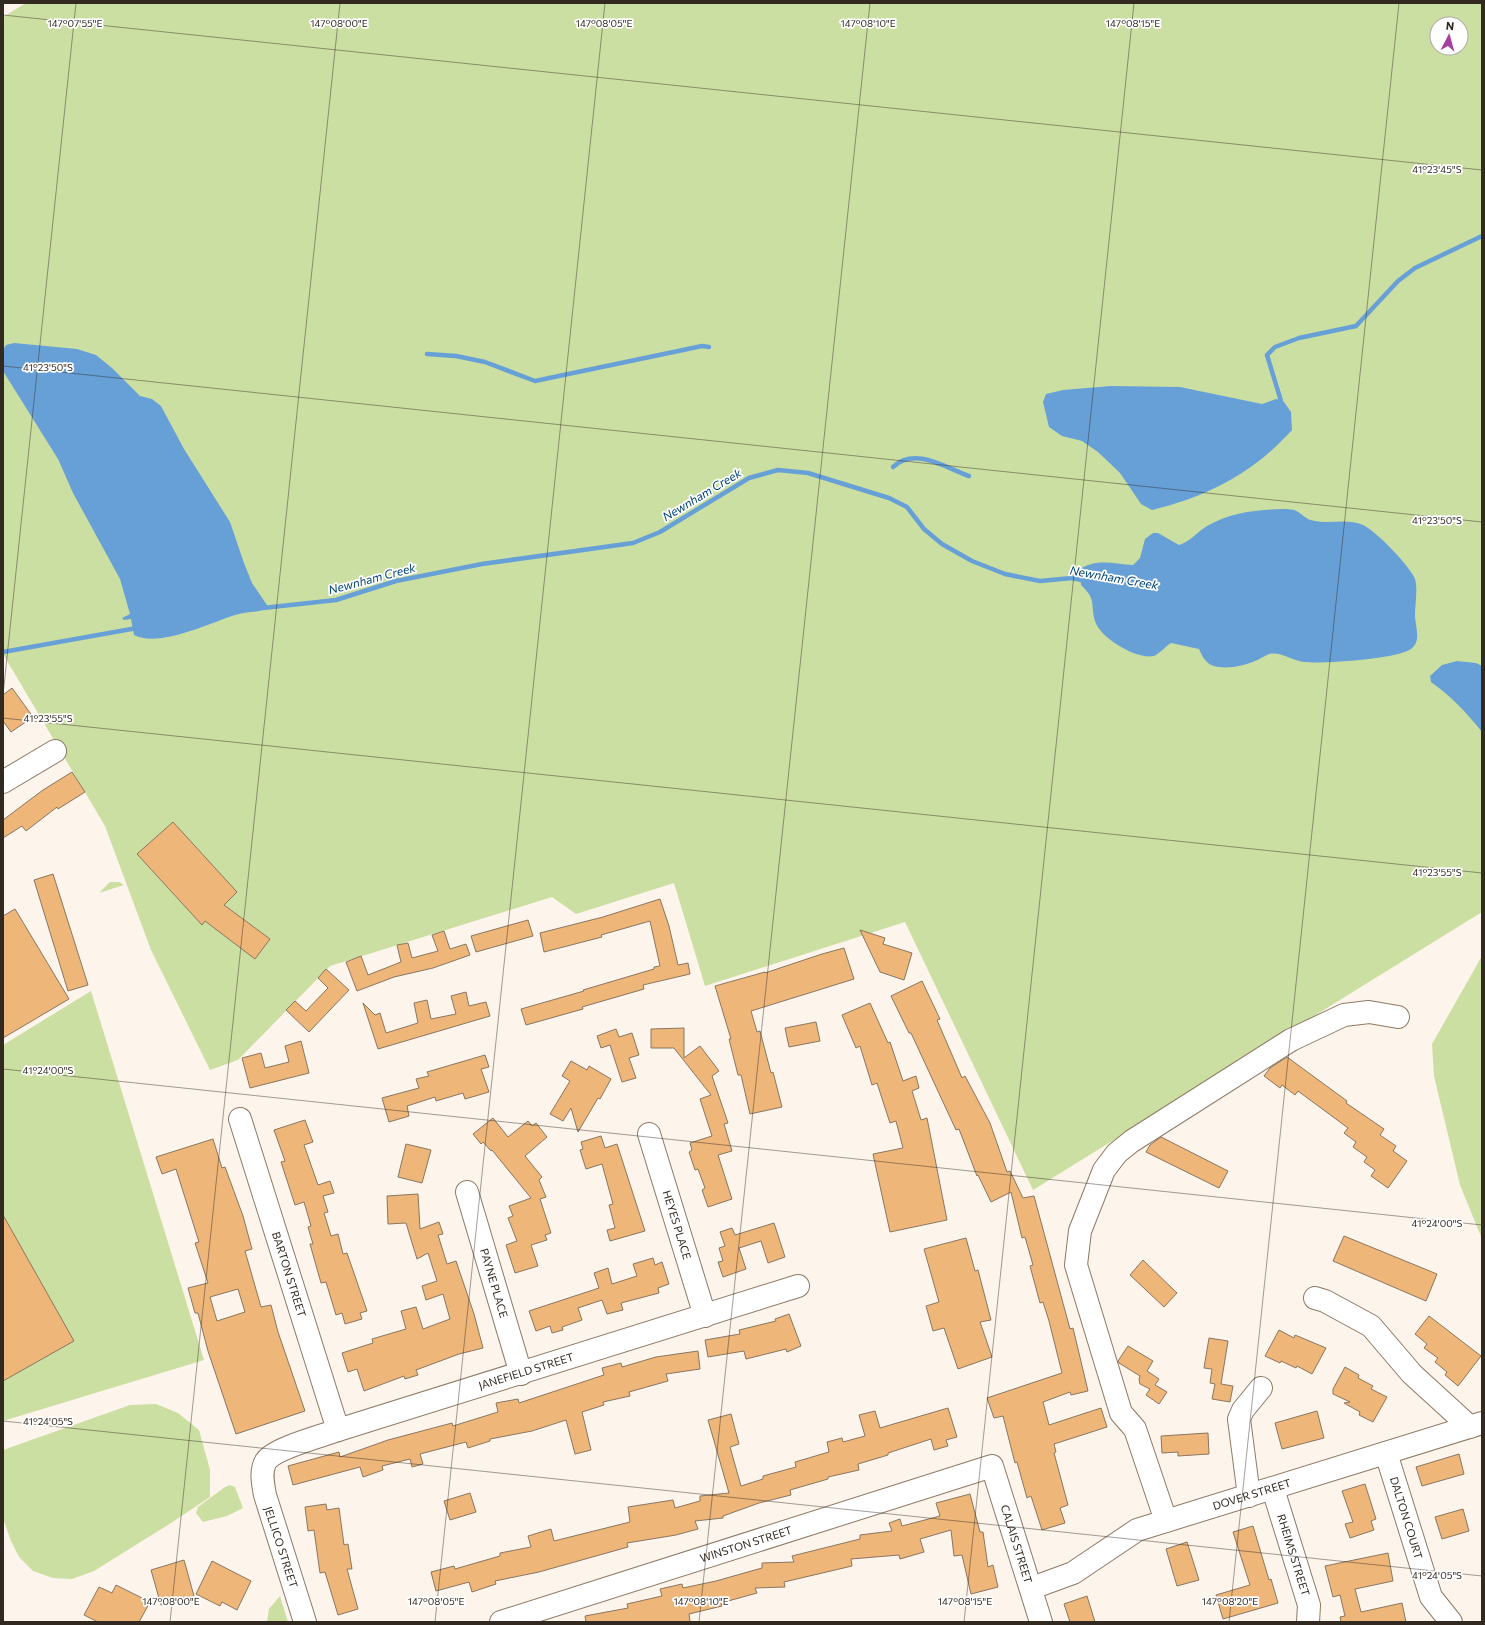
<svg xmlns="http://www.w3.org/2000/svg" width="1485" height="1625" viewBox="0 0 1485 1625" font-family="Commissioner,sans-serif">
<style>
.green{fill:#ccdfa2;fill-rule:evenodd}
.water{fill:#67a0d7}
.lines{fill:none;stroke-linecap:round;stroke-linejoin:round}
.stream{stroke:#67a0d7;stroke-width:4.5}
.building{fill:#eeb679;stroke:#8a7660;fill-rule:evenodd}
.minor-casing{stroke:#8e7964;stroke-width:24}
.minor{stroke:#fff;stroke-width:22}
.ticks{fill:none;stroke:#322a21;stroke-width:1;stroke-opacity:0.45}
.labels{text-anchor:middle;stroke-width:3.5;stroke-linejoin:round;paint-order:stroke}
.street-label{font-size:11px;fill:#322a21;stroke:#fff}
.water-label{font-size:12px;font-style:italic;fill:#047;stroke:#fff}
.ticks-label{font-size:10px;text-anchor:middle;fill:#322a21;stroke:#fff;stroke-width:3.5;stroke-linejoin:round;paint-order:stroke}
</style>
<rect width="100%" height="100%" fill="#fdf4eb"/>
<g class="green">
<path d="M 26,3 L 1482,3 L 1482,912 L 1033,1190 L 905,922 L 705,986 L 674,883 L 576,914 L 552,897 L 330,966 L 238,1060 L 210,1070 L 151,950 L 105,826 L 3,654 L 3,17 ZM 1437,24 L 1461,24 L 1461,48 L 1437,48 Z"/>
<polygon points="110,882 119,882 124,885 99,893"/>
<polygon points="1482,956 1482,1239 1460,1185 1434,1076 1432,1044"/>
<polygon points="91,991 204,1360 3,1421 3,1045"/>
<polygon points="156,1404 178,1413 199,1430 210,1470 210,1497 171,1523 94,1571 72,1579 53,1578 33,1571 19,1557 11,1541 3,1518 3,1450 130,1405"/>
<polygon points="230,1485 235,1487 243,1508 227,1516 203,1522 196,1513 198,1507 225,1487"/>
<polygon points="280,1596 288,1622 267,1622 269,1609"/>
</g>
<g class="water">
<path d="M 14,343 L 77,349 L 96,355 L 112,368 L 140,396 L 152,399 L 161,406 L 184,449 L 230,522 L 244,563 L 252,583 L 269,608 C 258,613 246,611 235,615 C 210,623 159,648 134,635 L 131,619 L 124,620 L 122,618 L 130,614 L 120,579 L 73,493 L 58,459 L 3,371 L 3,350 L 6,345 Z"/>
<path d="M 1111,386 L 1180,387 L 1262,404 L 1276,399 L 1284,402 L 1291,412 L 1292,430 C 1252,474 1208,496 1152,510 L 1141,504 L 1120,473 L 1098,452 L 1082,441 L 1062,436 L 1049,427 L 1043,402 L 1046,394 L 1063,390 Z"/>
<path d="M 1282,509 C 1286,509 1291,509 1294,510 C 1301,512 1305,520 1315,521 C 1330,524 1348,518 1363,525 C 1376,531 1410,566 1415,579 C 1418,589 1415,605 1415,615 C 1415,626 1422,641 1411,649 C 1397,659 1322,664 1304,662 C 1292,660 1279,651 1269,654 C 1266,655 1264,657 1261,658 C 1249,665 1228,670 1214,666 C 1206,664 1202,656 1199,649 L 1171,643 C 1166,646 1159,654 1154,656 C 1137,660 1100,638 1095,621 C 1090,604 1097,600 1081,585 L 1080,569 C 1098,558 1113,564 1133,565 L 1140,558 L 1145,539 L 1153,533 L 1158,533 L 1179,545 C 1190,542 1197,532 1207,526 C 1231,512 1255,510 1282,509 Z"/>
<path d="M 1457,661 L 1476,663 L 1482,666 L 1482,732 C 1467,713 1451,696 1431,682 L 1430,676 L 1442,665 Z"/>
</g>
<g class="lines">
<g class="stream">
<polyline points="427,354 456,356 485,362 535,381 702,346 709,347"/>
<polyline points="1281,401 1267,355 1275,347 1299,338 1356,326 1398,281 1415,268 1482,236"/>
<path d="M 893,467 C 915,446 946,468 969,476"/>
<polyline points="263,608 336,600 396,581 482,564 633,543 660,532 749,478 778,470 808,473 889,498 907,507 924,529 942,544 972,561 1005,574 1040,581 1072,578 1086,581"/>
<polyline points="3,652 137,628"/>
</g>
</g>
<g class="building">
<polygon points="12,688 33,717 11,732 3,721 3,695"/>
<polygon points="72,772 85,792 58,809 57,807 26,831 22,826 3,838 3,820 43,790"/>
<polygon points="173,822 237,892 224,905 270,939 255,959 205,921 202,925 137,854"/>
<polygon points="53,874 88,985 68,991 34,880"/>
<polygon points="660,899 669,926 678,965 688,963 690,974 643,985 644,989 582,1007 583,1009 526,1025 521,1009 584,991 583,990 654,969 654,967 660,966 650,921 601,935 602,937 544,952 540,933 603,917"/>
<polygon points="15,909 69,999 3,1038 3,916"/>
<polygon points="528,920 533,936 476,952 471,936"/>
<polygon points="860,930 885,938 883,944 912,953 904,980 880,972"/>
<polygon points="444,931 450,949 466,944 470,955 433,968 394,977 357,991 346,962 361,956 368,975 401,962 397,945 408,943 412,958 438,951 432,935"/>
<polygon points="844,948 854,979 751,1011 757,1032 760,1031 771,1073 773,1072 782,1107 750,1114 741,1075 738,1075 729,1039 731,1039 715,986 765,972 765,973 822,954"/>
<polygon points="326,969 349,990 309,1032 286,1010 295,1001 306,1011 328,988 318,978"/>
<polygon points="922,981 940,1019 937,1020 962,1078 965,1076 990,1123 1007,1172 1010,1171 1023,1198 1034,1196 1070,1329 1073,1328 1088,1391 1071,1395 1070,1392 1043,1402 1049,1425 1101,1408 1107,1427 1054,1444 1056,1452 1054,1453 1068,1505 1060,1508 1065,1523 1042,1530 1031,1496 1027,1498 1017,1462 1015,1463 1003,1416 994,1418 987,1398 1062,1373 1049,1321 1043,1302 1040,1303 1030,1266 1033,1265 1025,1237 1022,1238 1011,1192 991,1202 978,1175 977,1176 959,1129 956,1130 911,1033 909,1033 891,996"/>
<polygon points="466,992 469,1006 486,1002 490,1016 378,1049 363,1003 375,1015 380,1013 386,1033 418,1023 414,1003 427,1000 431,1019 456,1014 451,996"/>
<polygon points="870,1003 888,1043 890,1042 903,1081 916,1076 919,1088 912,1091 921,1120 927,1118 947,1220 890,1232 873,1154 903,1148 896,1121 890,1123 877,1083 872,1085 860,1046 856,1048 842,1015"/>
<polygon points="816,1022 820,1041 789,1047 785,1028"/>
<polygon points="684,1028 684,1058 700,1046 719,1071 712,1076 728,1123 724,1124 732,1151 718,1155 732,1199 708,1207 702,1190 705,1188 698,1169 695,1170 689,1152 692,1150 690,1143 712,1136 700,1099 711,1095 674,1048 651,1048 651,1029"/>
<polygon points="616,1029 619,1037 632,1033 639,1055 629,1058 636,1078 622,1082 610,1045 601,1048 597,1036"/>
<polygon points="301,1041 309,1073 250,1088 242,1058 261,1053 265,1068 289,1062 285,1046"/>
<polygon points="485,1055 489,1067 481,1069 489,1092 465,1099 463,1093 436,1101 435,1097 407,1106 409,1116 389,1122 382,1098 419,1088 416,1079 429,1076 427,1072"/>
<polygon points="1287,1057 1347,1101 1346,1103 1384,1129 1380,1135 1396,1146 1393,1151 1407,1161 1388,1188 1371,1176 1375,1170 1364,1162 1367,1157 1353,1147 1356,1142 1344,1133 1348,1128 1298,1091 1295,1095 1282,1085 1280,1088 1264,1076 1270,1068"/>
<polygon points="571,1061 587,1070 589,1066 611,1079 600,1099 598,1098 578,1132 571,1108 563,1121 550,1114 570,1081 562,1076"/>
<polygon points="493,1118 508,1137 528,1121 532,1126 536,1123 547,1137 525,1156 542,1177 539,1180 546,1197 540,1199 551,1233 545,1235 547,1240 531,1245 538,1266 515,1273 506,1245 517,1241 508,1218 513,1216 509,1206 531,1198 492,1150 491,1151 483,1142 481,1144 473,1134"/>
<polygon points="305,1120 313,1142 304,1145 318,1185 330,1181 334,1193 323,1196 328,1212 324,1213 331,1236 338,1234 343,1254 347,1253 367,1311 360,1313 362,1319 345,1324 342,1313 336,1315 326,1282 321,1283 310,1244 313,1244 308,1227 311,1226 304,1202 295,1205 281,1162 285,1161 274,1130"/>
<polygon points="601,1136 605,1148 617,1144 645,1231 610,1241 607,1230 615,1228 609,1205 613,1204 602,1164 586,1169 580,1150 583,1149 581,1142"/>
<polygon points="1161,1137 1228,1171 1219,1188 1146,1152 1150,1145"/>
<path d="M 213,1139 L 222,1168 L 225,1167 L 243,1216 L 252,1249 L 245,1251 L 261,1307 L 271,1305 L 278,1332 L 305,1411 L 236,1434 L 208,1351 L 198,1313 L 195,1313 L 188,1288 L 208,1283 L 195,1243 L 199,1242 L 176,1169 L 162,1174 L 156,1157 ZM 238,1289 L 245,1312 L 217,1321 L 210,1297 Z"/>
<polygon points="406,1144 431,1150 422,1183 398,1177"/>
<polygon points="418,1194 420,1229 439,1222 443,1234 438,1235 447,1264 456,1261 474,1314 483,1348 459,1354 416,1370 418,1375 405,1379 404,1376 364,1391 357,1369 348,1372 342,1353 373,1343 372,1339 406,1329 401,1311 416,1307 423,1329 450,1319 443,1294 426,1300 422,1286 437,1281 428,1253 417,1259 406,1223 388,1224 387,1196"/>
<polygon points="3,1215 74,1341 3,1381"/>
<polygon points="774,1223 785,1257 768,1263 761,1241 739,1248 746,1269 723,1277 718,1262 723,1261 719,1248 725,1246 720,1232 732,1228 735,1235"/>
<polygon points="1344,1236 1437,1274 1426,1301 1333,1261"/>
<polygon points="966,1238 975,1271 978,1270 991,1320 980,1322 992,1357 958,1369 944,1328 933,1331 926,1306 939,1302 924,1249"/>
<polygon points="653,1258 655,1265 662,1262 669,1284 658,1288 659,1293 621,1303 623,1310 607,1314 602,1300 578,1308 582,1320 562,1327 563,1330 552,1333 550,1326 536,1331 529,1311 599,1288 594,1273 608,1268 612,1284 637,1276 633,1264"/>
<polygon points="1143,1260 1177,1293 1164,1307 1130,1275"/>
<polygon points="789,1314 801,1346 787,1352 786,1349 746,1359 744,1351 708,1357 705,1340 740,1334 739,1330 776,1321 775,1319"/>
<polygon points="1429,1316 1481,1356 1458,1386 1445,1375 1447,1372 1435,1362 1438,1358 1424,1348 1427,1344 1415,1334"/>
<polygon points="1279,1330 1294,1338 1295,1335 1326,1348 1312,1374 1297,1366 1296,1368 1281,1361 1280,1363 1265,1356"/>
<polygon points="1209,1338 1228,1341 1221,1384 1233,1386 1230,1402 1212,1399 1215,1384 1210,1383 1212,1369 1204,1368"/>
<polygon points="1128,1346 1153,1361 1147,1371 1159,1379 1155,1385 1167,1392 1159,1404 1146,1395 1150,1389 1140,1384 1139,1379 1140,1376 1119,1363 1118,1361"/>
<polygon points="698,1351 700,1369 666,1374 668,1381 629,1392 630,1396 603,1402 604,1405 582,1412 591,1450 575,1454 566,1420 532,1431 490,1439 490,1441 468,1448 466,1442 420,1454 423,1464 412,1467 410,1459 382,1466 383,1470 363,1477 360,1467 293,1485 288,1466 339,1452 340,1457 388,1440 452,1423 453,1426 498,1412 496,1403 518,1399 519,1403 604,1375 602,1368 621,1363 622,1367 656,1357"/>
<polygon points="1345,1367 1359,1375 1358,1378 1373,1386 1371,1389 1387,1397 1373,1422 1359,1415 1360,1412 1344,1403 1350,1402 1333,1394 1333,1389"/>
<polygon points="948,1408 957,1437 946,1440 948,1446 934,1450 931,1439 888,1453 888,1455 858,1464 859,1470 828,1477 828,1479 790,1490 791,1495 759,1503 723,1516 723,1518 695,1521 698,1529 676,1535 627,1543 628,1547 539,1572 495,1581 496,1584 472,1592 469,1582 436,1591 431,1572 454,1566 455,1569 500,1556 500,1553 531,1547 528,1536 551,1529 554,1541 630,1522 628,1507 673,1500 675,1508 700,1501 700,1496 729,1493 708,1420 731,1414 739,1444 730,1447 741,1486 763,1479 763,1476 796,1467 795,1462 829,1452 827,1442 842,1438 843,1442 865,1436 859,1415 875,1411 880,1428"/>
<polygon points="1317,1411 1324,1438 1282,1449 1275,1423"/>
<polygon points="1208,1433 1209,1454 1178,1456 1178,1452 1162,1453 1161,1436"/>
<polygon points="1459,1454 1464,1474 1422,1486 1416,1467"/>
<polygon points="1365,1484 1376,1519 1371,1521 1374,1530 1350,1538 1345,1524 1353,1522 1342,1491"/>
<polygon points="470,1493 476,1512 450,1520 444,1501"/>
<polygon points="970,1494 980,1532 983,1532 988,1567 993,1565 998,1587 971,1594 962,1555 954,1556 951,1530 920,1539 924,1552 900,1559 899,1555 851,1559 852,1566 784,1582 785,1587 755,1588 757,1593 721,1603 722,1606 689,1614 690,1622 586,1622 585,1616 628,1608 627,1604 662,1596 660,1589 682,1584 683,1588 716,1581 762,1568 762,1563 794,1562 792,1556 860,1539 860,1535 892,1531 889,1523 900,1519 902,1526 940,1516 936,1503"/>
<polygon points="326,1504 327,1510 339,1508 344,1545 348,1544 352,1569 347,1569 358,1609 338,1615 325,1572 320,1573 314,1530 308,1531 305,1507"/>
<polygon points="1463,1509 1469,1531 1442,1539 1435,1517"/>
<polygon points="1253,1526 1269,1580 1271,1579 1278,1603 1223,1619 1216,1595 1250,1585 1233,1532"/>
<polygon points="1187,1542 1199,1580 1177,1586 1166,1549"/>
<polygon points="1388,1553 1393,1581 1355,1589 1361,1612 1402,1603 1406,1622 1341,1622 1340,1617 1345,1616 1340,1595 1333,1597 1325,1566"/>
<polygon points="184,1560 194,1596 161,1605 151,1570"/>
<polygon points="212,1561 251,1581 237,1610 222,1602 220,1606 196,1594"/>
<polygon points="116,1585 150,1602 139,1622 98,1622 84,1615 99,1587 112,1593"/>
<polygon points="1087,1596 1095,1622 1070,1622 1064,1604"/>
</g>
<g class="lines">
<g class="minor-casing">
<g id="minor">
<polyline points="3,782 55,751"/>
<path id="s1" d="M 240,1119 L 338,1430"/>
<path id="s2" d="M 649,1134 L 705,1316"/>
<path id="s3" d="M 467,1192 L 521,1374"/>
<polyline points="1315,1298 1325,1301 1371,1326 1412,1374 1470,1427"/>
<path id="s4" d="M 1386,1453 L 1431,1597 L 1451,1622"/>
<path id="s5" d="M 1273,1489 L 1309,1605 L 1308,1622"/>
<polyline points="1249,1496 1239,1419 1243,1410 1261,1388"/>
<polyline points="1166,1521 1135,1429 1121,1413 1076,1265 1080,1231 1104,1170 1117,1153 1132,1141 1291,1040 1344,1015 1369,1012 1398,1017"/>
<path id="s6" d="M 1032,1588 L 1073,1573 L 1137,1530 L 1482,1423"/>
<path id="s7" d="M 305,1622 L 265,1495 C 263,1484 260,1471 266,1461 C 275,1448 322,1436 338,1430 L 798,1286"/>
<path id="s8" d="M 501,1622 L 992,1466 L 1041,1622"/>
</g>
</g>
<use href="#minor" class="minor"/>
</g>
<path class="ticks" d="M 3,15 L 1482,170M 3,366 L 1482,522M 3,695 L 76,3M 3,718 L 1482,873M 3,1069 L 1482,1225M 3,1421 L 1482,1576M 170,1622 L 340,3M 435,1622 L 605,3M 699,1622 L 870,3M 964,1622 L 1134,3M 1229,1622 L 1399,3"/>
<g class="labels">
<g class="street-label">
<text dy="4" stroke="none"><textPath href="#s2" startOffset="95">HEYES PLACE</textPath></text>
<text dy="4" stroke="none"><textPath href="#s1" startOffset="163">BARTON STREET</textPath></text>
<text dy="4" stroke="none"><textPath href="#s3" startOffset="95">PAYNE PLACE</textPath></text>
<text dy="4" stroke="none"><textPath href="#s7" startOffset="444">JANEFIELD STREET</textPath></text>
<text dy="4" stroke="none"><textPath href="#s6" startOffset="241">DOVER STREET</textPath></text>
<text dy="4" stroke="none"><textPath href="#s4" startOffset="68">DALTON COURT</textPath></text>
<text dy="4" stroke="none"><textPath href="#s8" startOffset="257">WINSTON STREET</textPath></text>
<text dy="4" stroke="none"><textPath href="#s8" startOffset="597">CALAIS STREET</textPath></text>
<text transform="translate(281 1547) rotate(72)" y="4">JELLICO STREET</text>
<text dy="4" stroke="none"><textPath href="#s5" startOffset="69">RHEIMS STREET</textPath></text>
</g>
<g class="water-label">
<text transform="translate(702 495) rotate(-31)" y="4">Newnham Creek</text>
<text transform="translate(1114 578) rotate(10)" y="4">Newnham Creek</text>
<text transform="translate(372 579) rotate(-15)" y="4">Newnham Creek</text>
</g>
</g>
<g class="ticks-label">
<text x="75" y="27">147°07'55"E</text>
<text x="339" y="27">147°08'00"E</text>
<text x="604" y="27">147°08'05"E</text>
<text x="868" y="27">147°08'10"E</text>
<text x="1133" y="27">147°08'15"E</text>
<text x="1437" y="173">41°23'45"S</text>
<text x="48" y="371">41°23'50"S</text>
<text x="1437" y="524">41°23'50"S</text>
<text x="48" y="722">41°23'55"S</text>
<text x="1437" y="876">41°23'55"S</text>
<text x="48" y="1074">41°24'00"S</text>
<text x="1437" y="1227">41°24'00"S</text>
<text x="48" y="1425">41°24'05"S</text>
<text x="1437" y="1579">41°24'05"S</text>
<text x="171" y="1605">147°08'00"E</text>
<text x="436" y="1605">147°08'05"E</text>
<text x="701" y="1605">147°08'10"E</text>
<text x="965" y="1605">147°08'15"E</text>
<text x="1230" y="1605">147°08'20"E</text>
</g>
<rect width="1485" height="1625" fill="none" stroke="#322a21" stroke-width="8"/>
<g transform="translate(1449 36) rotate(6)"><circle r="19" fill="#ffffff" stroke="#adaaa6"/>
<path d="M0-3L7 15L0 10L-7 15Z" fill="#a83e9f"/>
<text y="-6" font-size="11" font-weight="bold" text-anchor="middle" fill="#322a21">N</text>
</g>
</svg>
